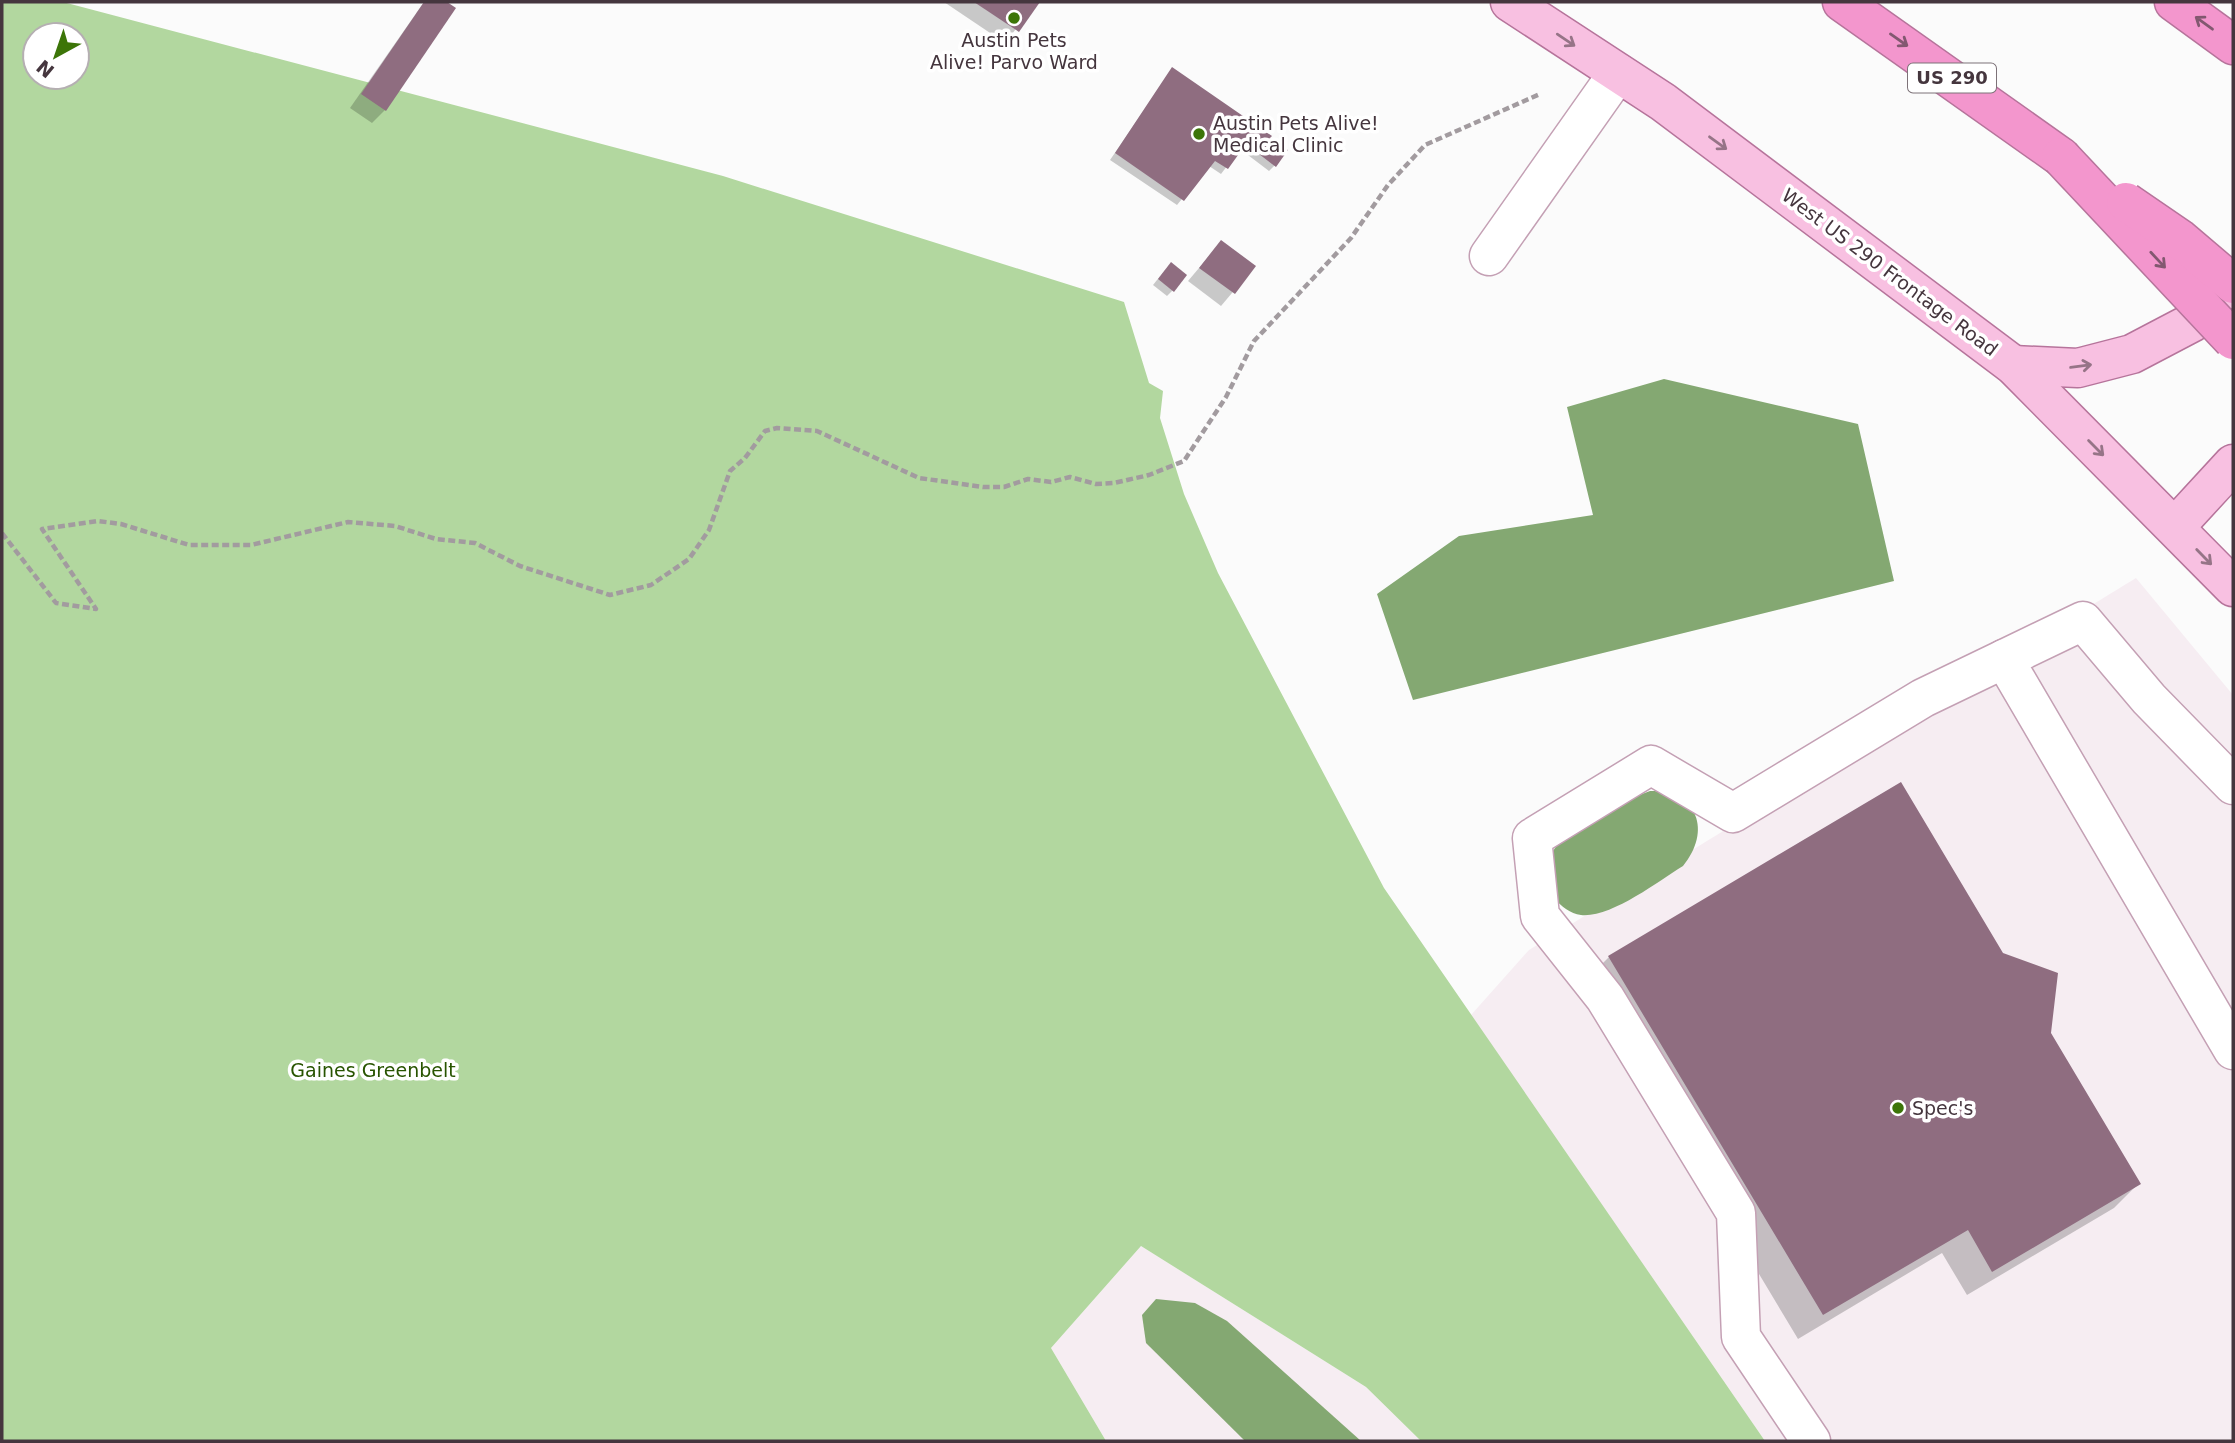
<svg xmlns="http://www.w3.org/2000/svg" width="2235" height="1443" viewBox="0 0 2235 1443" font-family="'DejaVu Sans',sans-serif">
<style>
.built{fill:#f6edf2}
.forest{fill:#b2d79f;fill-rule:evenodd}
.water{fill:#84a872}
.shadow{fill:#0003}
.building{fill:#8f6d80}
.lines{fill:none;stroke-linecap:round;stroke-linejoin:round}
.minor-casing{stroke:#c4a0b4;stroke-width:41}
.major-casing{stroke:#b6749b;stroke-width:41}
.highway-casing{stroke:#b6749b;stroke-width:41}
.path{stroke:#a29b9f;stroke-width:4.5;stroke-dasharray:7 3.5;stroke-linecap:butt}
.minor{stroke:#fff;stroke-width:38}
.major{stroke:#f8c0e1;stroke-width:38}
.highway{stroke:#f396cd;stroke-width:38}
.highway-bridge-casing{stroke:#b6749b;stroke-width:41;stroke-linecap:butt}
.highway-bridge{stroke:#f396cd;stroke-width:38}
.oneway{stroke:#825870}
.oneway2{stroke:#967487}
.poi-dot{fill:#3c7508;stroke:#fff;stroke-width:2.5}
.labels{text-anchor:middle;stroke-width:7;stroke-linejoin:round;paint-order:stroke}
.shield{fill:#fff;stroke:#7d7278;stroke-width:2}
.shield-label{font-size:18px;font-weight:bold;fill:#45363e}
.poi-label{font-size:19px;fill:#45363e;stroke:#fff;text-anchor:start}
.street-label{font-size:19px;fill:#45363e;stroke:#fff}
.park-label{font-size:19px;fill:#285401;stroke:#fff}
</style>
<rect width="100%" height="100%" fill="#fbfbfb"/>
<g class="built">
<polygon points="2136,578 2233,695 2233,1441 1765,1441 1471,1015 1529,950"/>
<polygon points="1141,1246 1366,1387 1421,1441 1106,1441 1051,1348"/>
</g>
<path class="forest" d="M 2,2 L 63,2 L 723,176 L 1124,302 L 1149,383 L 1163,391 L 1160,418 L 1184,494 L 1218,573 L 1384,888 L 1765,1441 L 1421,1441 L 1366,1387 L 1141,1246 L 1051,1348 L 1106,1441 L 2,1441 ZM 35,35 L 77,35 L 77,77 L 35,77 Z"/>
<g class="water">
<polygon points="1664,379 1858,424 1894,581 1413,700 1377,594 1459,536 1593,515 1567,407"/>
<path d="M 1650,791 C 1698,791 1712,831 1683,866 C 1657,882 1611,918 1581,915 C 1570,914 1562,906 1554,899 L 1551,854 L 1557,845 L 1637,796 Z"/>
<polygon points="1156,1299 1195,1303 1227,1321 1361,1441 1245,1441 1146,1343 1142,1315"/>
</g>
<g class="shadow">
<polygon points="424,2 444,2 454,9 385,110 372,123 350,108"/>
<polygon points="944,2 1037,2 1005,43"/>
<polygon points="1172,69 1275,165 1269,171 1240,149 1221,174 1209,166 1177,205 1110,160"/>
<polygon points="1221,242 1254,267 1221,306 1188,281"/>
<polygon points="1165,270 1173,290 1167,296 1153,285"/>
<polygon points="1609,957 2049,1033 2139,1183 2114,1208 1967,1295 1942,1253 1798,1339 1584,982"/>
</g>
<g class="building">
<polygon points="424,2 447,2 456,8 386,111 361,94"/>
<polygon points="974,2 1040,2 1019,32"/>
<polygon points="1172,67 1272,136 1270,138 1288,150 1276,167 1246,144 1228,169 1215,161 1184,201 1115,153"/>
<polygon points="1221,240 1256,266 1235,294 1199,268"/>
<polygon points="1171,262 1187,275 1174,292 1158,279"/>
<polygon points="1901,782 2003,953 2058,973 2051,1033 2141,1184 1992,1272 1968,1230 1823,1315 1608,956"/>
</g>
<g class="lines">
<g class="minor-casing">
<g id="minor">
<polyline points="1489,256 1618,73"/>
<polyline points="2233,785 2149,699 2083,621 2004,659 2233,1050"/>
<polyline points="1811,1441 1741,1337 1736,1213 1605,998 1540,916 1532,838 1651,765 1733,813 1923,698 2004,659"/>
</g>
</g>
<g class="major-casing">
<g id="major">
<polyline points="1510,2 1663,102 2013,365 2233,587"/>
<polyline points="2013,365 2078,368 2132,354 2193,322 2227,285"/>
<polyline points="2175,527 2233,464"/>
</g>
</g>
<g class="highway-casing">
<g id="highway">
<polyline points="1842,2 2061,157"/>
<polyline points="2174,2 2233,45"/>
</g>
</g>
<polyline class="path" points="2,533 56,603 96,609 42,529 98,521 121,524 189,545 251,545 348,522 395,526 436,539 475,543 520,566 610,595 651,585 689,559 709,530 730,471 745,458 765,431 777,428 817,431 919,478 983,487 1004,487 1028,479 1051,482 1070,477 1096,484 1114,483 1149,475 1184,461 1226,397 1254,341 1351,238 1388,185 1425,145 1540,94"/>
<use href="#minor" class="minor"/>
<use href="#major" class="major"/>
<use href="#highway" class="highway"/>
<g class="highway-bridge-casing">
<g id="highway-bridge">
<polyline points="2061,157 2233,340"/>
<polyline points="2126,202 2180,239 2233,284"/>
</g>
</g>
<use href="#highway-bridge" class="highway-bridge"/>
</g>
<defs><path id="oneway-shaft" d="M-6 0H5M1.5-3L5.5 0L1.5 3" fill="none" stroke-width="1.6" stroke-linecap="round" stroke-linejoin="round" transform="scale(1.75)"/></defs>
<g class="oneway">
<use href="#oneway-shaft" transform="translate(2204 23) rotate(-144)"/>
<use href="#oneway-shaft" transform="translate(1899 40) rotate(35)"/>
<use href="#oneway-shaft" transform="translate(2158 260) rotate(47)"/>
</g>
<g class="oneway2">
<use href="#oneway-shaft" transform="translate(1566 40) rotate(34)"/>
<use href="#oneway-shaft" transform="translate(1718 143) rotate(36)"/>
<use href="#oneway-shaft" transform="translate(2081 366) rotate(-8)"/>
<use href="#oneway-shaft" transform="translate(2096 448) rotate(45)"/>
<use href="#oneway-shaft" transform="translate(2204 557) rotate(46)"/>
</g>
<g class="poi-dot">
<circle cx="1014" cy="18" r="7"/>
<circle cx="1199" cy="134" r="7"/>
<circle cx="1898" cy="1108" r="7"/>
</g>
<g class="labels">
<rect class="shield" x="1908" y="63.5" width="88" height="29" rx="5"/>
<g class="shield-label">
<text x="1952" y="84">US 290</text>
</g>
<g class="poi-label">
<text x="1014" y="47" text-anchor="middle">Austin Pets<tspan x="1014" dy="22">Alive! Parvo Ward</tspan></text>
<text x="1213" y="130">Austin Pets Alive!<tspan x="1213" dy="22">Medical Clinic</tspan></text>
<text x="1912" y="1115">Spec's</text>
</g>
<g class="street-label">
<text transform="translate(1890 272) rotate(37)" y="7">West US 290 Frontage Road</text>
</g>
<g class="park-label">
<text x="373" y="1077">Gaines Greenbelt</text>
</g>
</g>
<rect width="2235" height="1443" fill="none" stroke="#45363e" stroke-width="7"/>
<g transform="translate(56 56) rotate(220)"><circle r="33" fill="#ffffff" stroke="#b5afb2" stroke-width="2"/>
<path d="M0-5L12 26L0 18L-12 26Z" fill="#3c7508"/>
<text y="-10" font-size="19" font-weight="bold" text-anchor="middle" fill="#45363e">N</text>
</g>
</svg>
